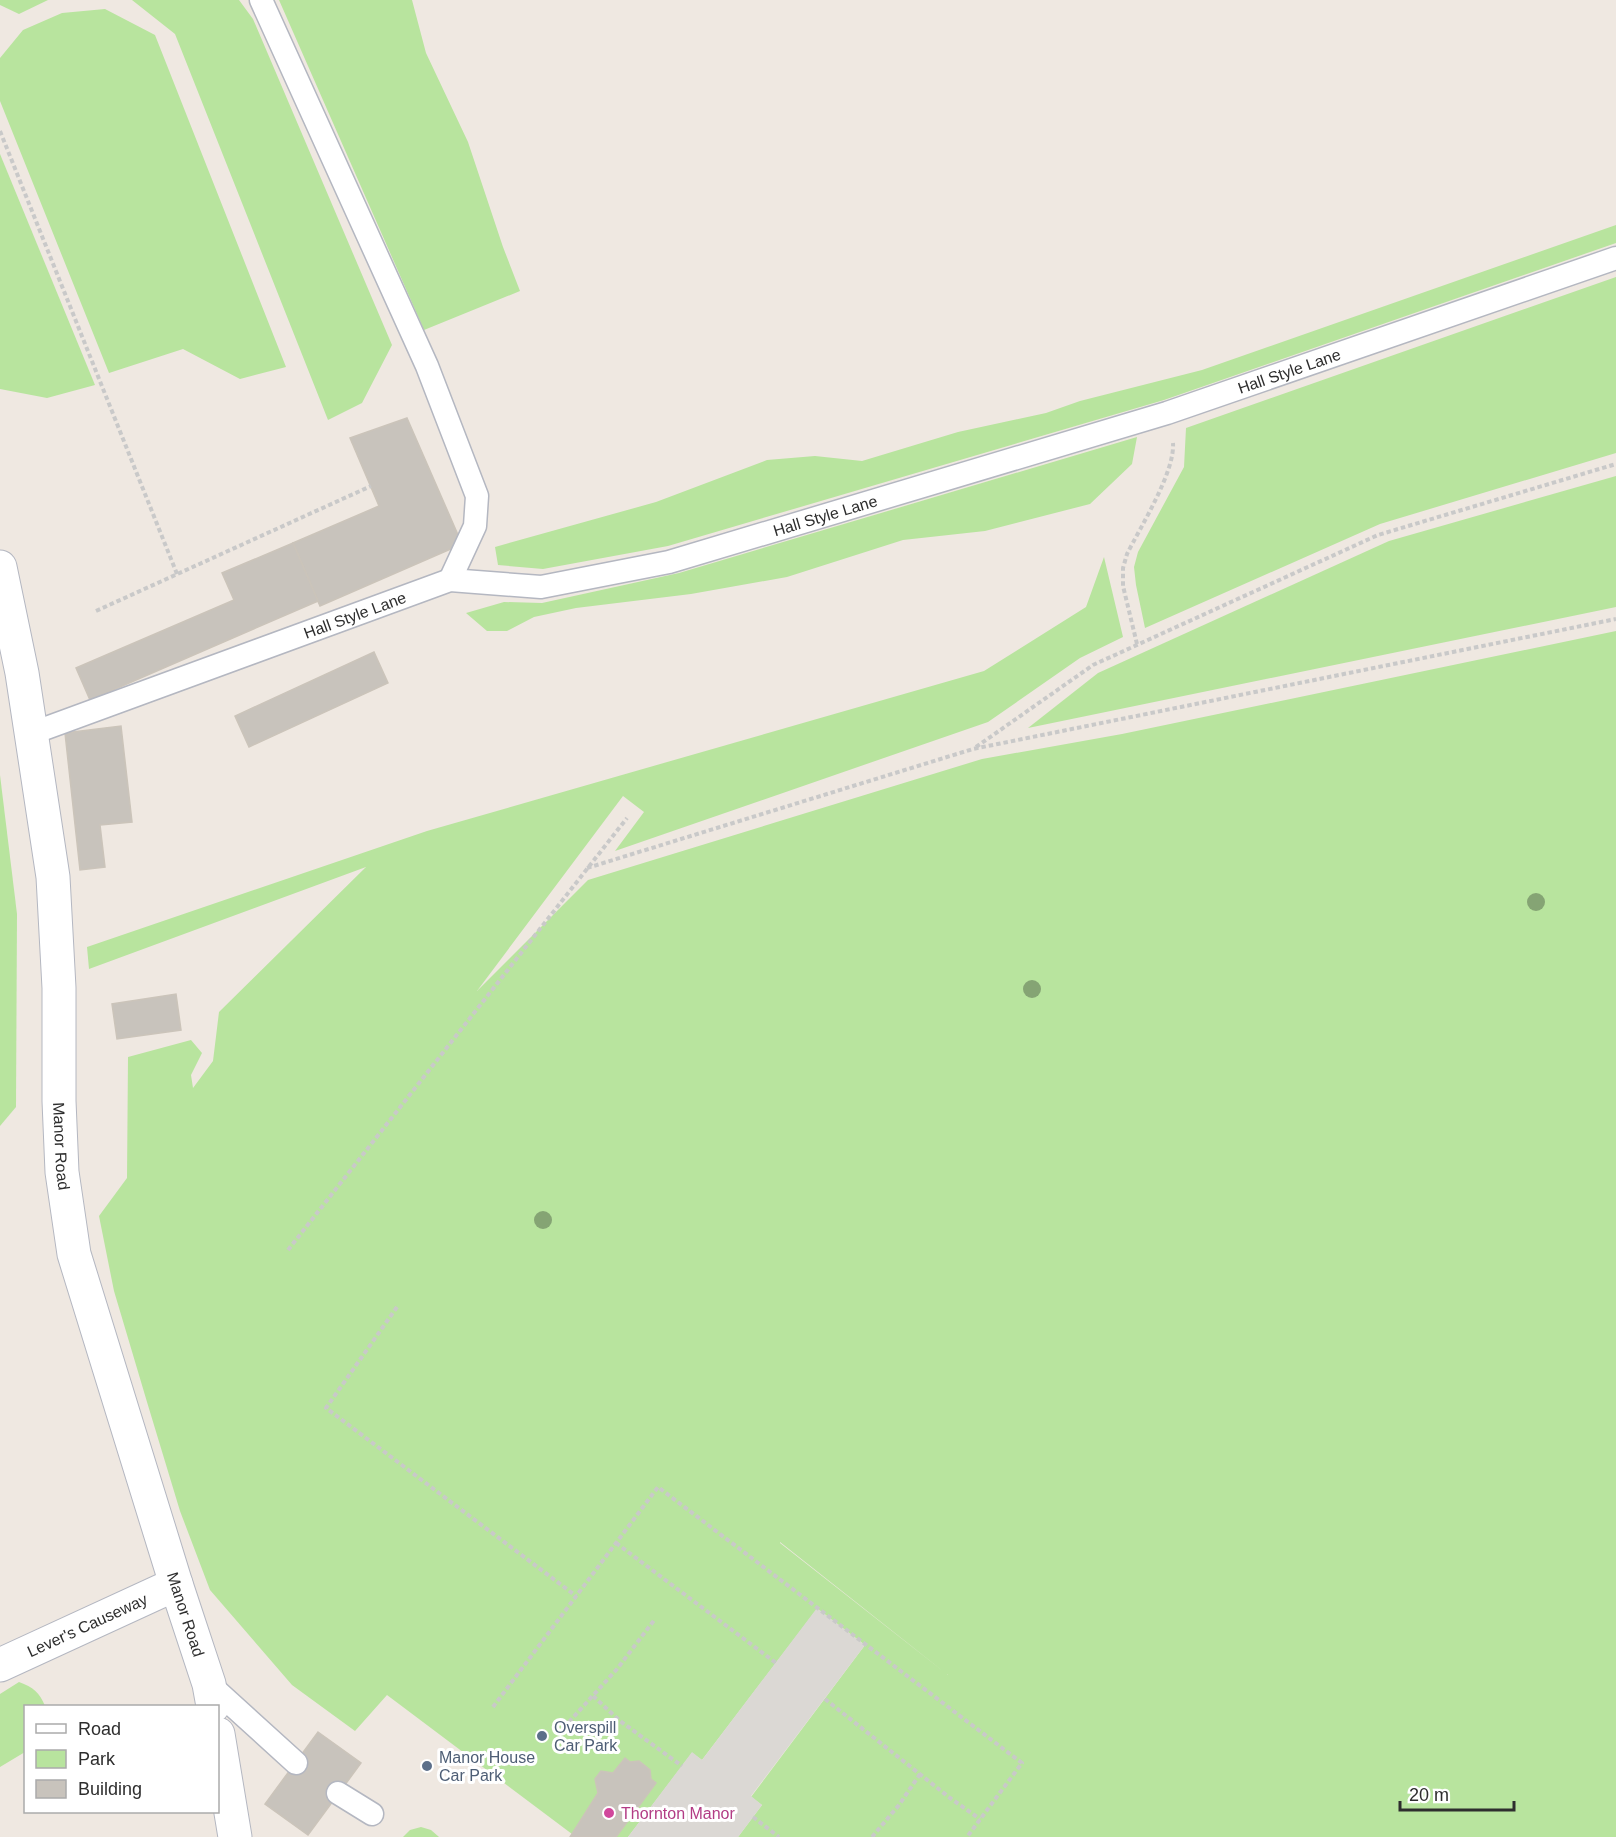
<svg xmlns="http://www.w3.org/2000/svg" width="1616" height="1837" viewBox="0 0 1616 1837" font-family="Arial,sans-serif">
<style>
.green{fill:#b8e49e;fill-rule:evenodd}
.plaza{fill:#dbd8d4}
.building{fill:#c8c3bc;stroke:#cbc4ba;stroke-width:1.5}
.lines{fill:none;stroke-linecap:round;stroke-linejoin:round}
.lane-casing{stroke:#b4b7c1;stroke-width:25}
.street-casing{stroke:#b4b7c1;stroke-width:35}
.secondary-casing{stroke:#b4b7c1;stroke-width:35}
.path{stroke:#c9c9c9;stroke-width:4;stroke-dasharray:4.5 3;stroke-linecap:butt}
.lane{stroke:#fff;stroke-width:22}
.street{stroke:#fff;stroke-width:33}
.secondary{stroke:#fff;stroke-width:33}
.tree{fill:#85a474}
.service-dot{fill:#5c6f8a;stroke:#fff;stroke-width:2}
.hotel-dot{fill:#d1479c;stroke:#fff;stroke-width:2}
.labels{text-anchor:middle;stroke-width:6;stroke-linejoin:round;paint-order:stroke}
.street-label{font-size:16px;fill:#2e2e2e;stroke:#fff}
.service-label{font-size:16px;fill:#4e5e75;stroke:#fff;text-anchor:start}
.hotel-label{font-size:16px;fill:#b23c85;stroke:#fff;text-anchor:start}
</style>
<rect width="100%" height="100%" fill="#efe8e1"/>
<g class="green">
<polygon points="0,0 48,0 19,14 0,5"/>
<polygon points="132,0 239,0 253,19 392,345 362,403 328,420 175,34"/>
<polygon points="279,0 412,0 426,53 468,142 503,247 520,291 424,330"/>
<polygon points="105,9 155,35 286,367 240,379 183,349 109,373 0,101 0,58 23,30 62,13"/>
<polygon points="0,154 95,385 47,398 0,389"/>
<polygon points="1616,225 1616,243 1164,400 668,546 543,569 498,565 495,547 656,502 767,460 815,456 862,461 958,432 1046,413 1080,401 1202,370"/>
<polygon points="1616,277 1616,453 1380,524 1145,628 1136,585 1134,567 1138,552 1184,467 1186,428"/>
<polygon points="1137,437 1132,464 1090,504 985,531 903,540 787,577 691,594 576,608 534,617 507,631 487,631 466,613 504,602 542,603 679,573"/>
<polygon points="1616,476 1616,607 1028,728 1098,673 1389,541"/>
<path d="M 1104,557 L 1123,637 L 1080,658 L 988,722 L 615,851 L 644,812 L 623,796 L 477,991 L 588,880 L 982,759 L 1122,734 L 1616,631 L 1616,1837 L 738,1837 L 762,1805 L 751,1797 L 865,1645 L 817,1609 L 702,1760 L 692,1753 L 628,1837 L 616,1837 L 651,1779 L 650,1770 L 639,1761 L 630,1762 L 625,1758 L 613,1773 L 601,1771 L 595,1779 L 598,1793 L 572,1834 L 387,1695 L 355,1731 L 292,1685 L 210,1590 L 180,1511 L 147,1402 L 114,1291 L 99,1216 L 127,1178 L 128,1057 L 191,1040 L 202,1053 L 191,1075 L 193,1088 L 213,1061 L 219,1012 L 366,867 L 89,969 L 87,947 L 427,831 L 984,671 L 1086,607 ZM 780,1542 L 948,1675 L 780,1543 Z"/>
<polygon points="0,775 17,914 16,1107 0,1126"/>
<path d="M 19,1682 C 33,1687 40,1693 45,1706 L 26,1706 L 25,1752 L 0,1767 L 0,1694 Z"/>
<polygon points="421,1827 431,1830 439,1837 403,1837 410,1830"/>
</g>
<polygon class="plaza" points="817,1608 865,1645 751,1796 762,1805 738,1837 628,1837 692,1752 702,1760"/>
<g class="building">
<polygon points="407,418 462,544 320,606 293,543 379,506 350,438"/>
<polygon points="293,543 318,601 90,700 76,668 234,600 222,573"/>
<polygon points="374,652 388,683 249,747 235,716"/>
<polygon points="121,726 132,822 100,825 105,867 80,870 65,733"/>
<polygon points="176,994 181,1030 117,1039 112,1004"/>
<polygon points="318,1732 361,1763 308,1835 265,1804"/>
<polygon points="625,1758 630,1762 639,1761 650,1770 651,1779 656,1783 616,1837 570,1837 598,1793 595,1779 601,1771 613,1773"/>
</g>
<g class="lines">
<g class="lane-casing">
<g id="lane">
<polyline points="261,0 427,366 477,496 475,526 450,580"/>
<path id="s1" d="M 30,734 L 450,580 L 541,587 L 669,562 L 1167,413 L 1616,258"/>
<polyline points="209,1684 296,1763"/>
<polyline points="338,1793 372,1814"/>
</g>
</g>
<g class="street-casing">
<g id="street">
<path id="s2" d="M 0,1665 L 176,1584"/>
</g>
</g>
<g class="secondary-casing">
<g id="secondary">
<path id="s3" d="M 0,567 L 22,673 L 53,877 L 59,988 L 59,1101 L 62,1172 L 74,1254 L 176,1584 L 209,1684 L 213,1706"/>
<polyline points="218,1734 235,1837"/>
</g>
</g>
<g class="path">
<polyline points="0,131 177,574"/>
<polyline points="96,611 371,486"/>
<path d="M 1137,644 L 1123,586 L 1123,568 L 1127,554 C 1141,526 1175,472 1173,443"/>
<polyline points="976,747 1093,665 1378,535 1616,464"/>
<polyline points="587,868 973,749 1616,619"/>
<polyline points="288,1250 627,818"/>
<polyline points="397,1307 326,1408 576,1596"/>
<polyline points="616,1543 776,1663"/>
<polyline points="593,1696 620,1721 682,1766"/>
<polyline points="825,1699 950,1798 980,1819"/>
<polyline points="493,1707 658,1487 1022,1763 967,1837"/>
<polyline points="569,1722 617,1669 655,1619"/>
<polyline points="753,1817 779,1837"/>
<polyline points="872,1837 899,1805 920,1774"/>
</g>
<use href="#lane" class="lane"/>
<use href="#street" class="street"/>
<use href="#secondary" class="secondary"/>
</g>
<g class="tree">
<circle cx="1536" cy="902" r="9"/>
<circle cx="1032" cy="989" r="9"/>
<circle cx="543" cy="1220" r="9"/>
</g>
<g class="service-dot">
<circle cx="542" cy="1736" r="6"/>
<circle cx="427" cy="1766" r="6"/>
</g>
<circle class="hotel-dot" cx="609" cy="1813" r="6"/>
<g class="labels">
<g class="street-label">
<text dy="6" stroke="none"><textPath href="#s1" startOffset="1318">Hall Style Lane</textPath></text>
<text dy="6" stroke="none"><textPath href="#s1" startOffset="832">Hall Style Lane</textPath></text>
<text dy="6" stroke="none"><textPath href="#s1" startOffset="346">Hall Style Lane</textPath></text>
<text dy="6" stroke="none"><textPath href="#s3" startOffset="584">Manor Road</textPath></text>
<text dy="6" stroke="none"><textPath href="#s3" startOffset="1070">Manor Road</textPath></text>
<text dy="6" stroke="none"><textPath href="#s2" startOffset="96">Lever's Causeway</textPath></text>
</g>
<g class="service-label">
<text x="554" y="1733">Overspill<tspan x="554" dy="18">Car Park</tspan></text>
<text x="439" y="1763">Manor House<tspan x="439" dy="18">Car Park</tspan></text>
</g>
<g class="hotel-label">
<text x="621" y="1819">Thornton Manor</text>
</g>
</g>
<rect x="24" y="1705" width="195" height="108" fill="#ffffff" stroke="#ababab" stroke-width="1.5"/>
<rect x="36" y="1724" width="30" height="9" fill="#ffffff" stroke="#ababab" stroke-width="1.5"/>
<text x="78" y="1735" font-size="18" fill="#2e2e2e">Road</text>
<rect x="36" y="1750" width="30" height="18" fill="#b8e49e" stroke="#ababab" stroke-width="1.5"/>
<text x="78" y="1765" font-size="18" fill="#2e2e2e">Park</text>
<rect x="36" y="1780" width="30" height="18" fill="#c8c3bc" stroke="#ababab" stroke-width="1.5"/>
<text x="78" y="1795" font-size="18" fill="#2e2e2e">Building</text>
<path d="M1400 1801v9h114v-9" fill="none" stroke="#2e2e2e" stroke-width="3"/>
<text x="1409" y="1801" font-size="18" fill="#2e2e2e" stroke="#ffffff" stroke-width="4.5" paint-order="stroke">20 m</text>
</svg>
